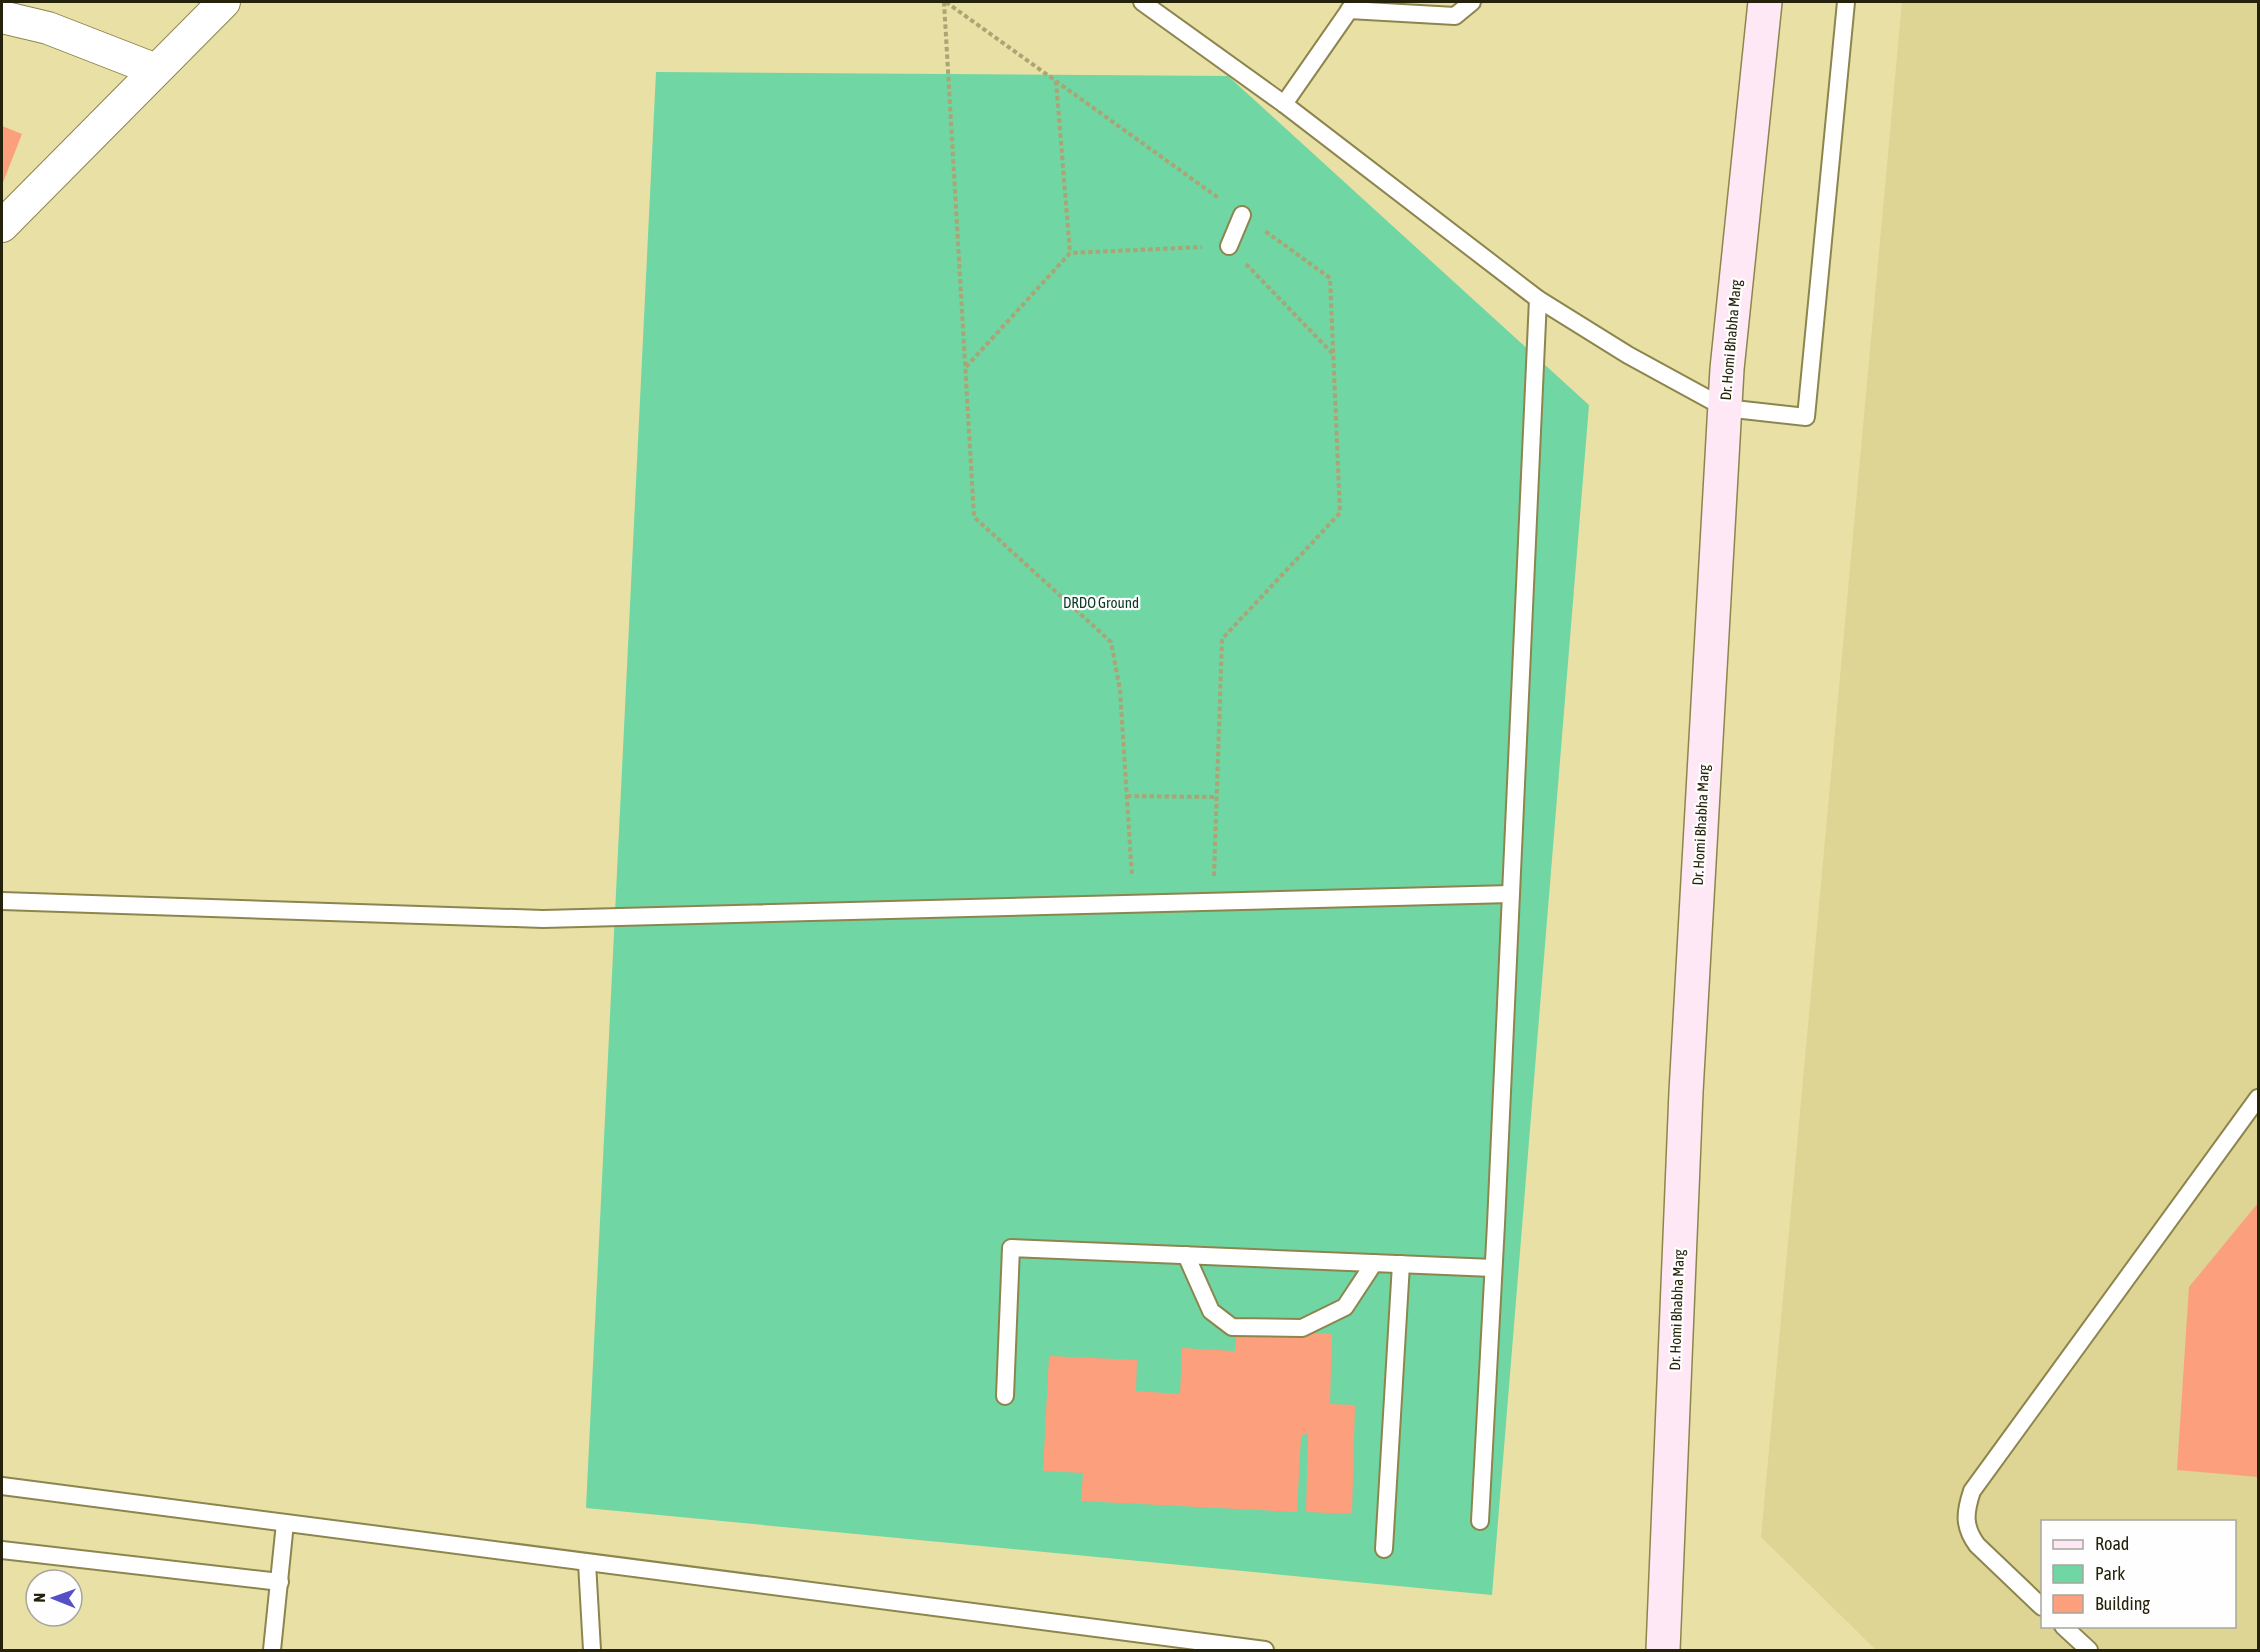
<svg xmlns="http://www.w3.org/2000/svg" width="2260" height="1652" viewBox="0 0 2260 1652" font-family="'Asap Condensed',sans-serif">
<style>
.built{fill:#ded493;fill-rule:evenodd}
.green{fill:#6fd6a4}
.building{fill:#fc9f7d}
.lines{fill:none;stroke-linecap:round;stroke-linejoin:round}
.lane-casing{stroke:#8d854e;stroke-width:20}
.street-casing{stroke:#8d854e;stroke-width:34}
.secondary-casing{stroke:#8d854e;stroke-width:36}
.path{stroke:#aba475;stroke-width:4;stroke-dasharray:4.5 3;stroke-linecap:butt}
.lane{stroke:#fff;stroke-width:16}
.street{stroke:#fff;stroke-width:32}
.secondary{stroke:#fee8f6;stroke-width:33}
.labels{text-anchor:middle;stroke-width:4.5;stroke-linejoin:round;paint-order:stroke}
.street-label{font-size:15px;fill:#25220b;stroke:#fefefe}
.park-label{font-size:15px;fill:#0b3925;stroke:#fefefe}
</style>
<rect width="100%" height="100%" fill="#e8e0a5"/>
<path class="built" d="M 1902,2 L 2258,2 L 2258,1650 L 1876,1650 L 1761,1537 ZM 2042,1522 L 2234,1522 L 2234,1626 L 2042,1626 Z"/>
<polygon class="green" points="656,72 1228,76 1589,405 1492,1595 586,1508"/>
<g class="building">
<polygon points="2,126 22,134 2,185"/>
<polygon points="2258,1203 2258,1477 2177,1470 2189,1287"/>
<polygon points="1236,1331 1332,1334 1330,1404 1355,1405 1352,1514 1306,1512 1308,1433 1301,1436 1297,1512 1081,1501 1083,1473 1043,1471 1049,1356 1137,1360 1136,1391 1180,1394 1182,1348 1235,1351"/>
</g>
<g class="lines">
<g class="lane-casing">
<g id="lane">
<polyline points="1142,2 1284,104 1538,299 1628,355 1725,408 1806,417 1846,2"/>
<polyline points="1349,10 1455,16 1472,2"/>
<polyline points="1284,104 1355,2"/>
<polyline points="1229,246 1242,215"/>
<polyline points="2,901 543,919 1511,894"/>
<polyline points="1186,1255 1211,1311 1232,1327 1302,1328 1345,1307 1374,1263"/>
<polyline points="1005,1396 1011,1248 1493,1268"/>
<polyline points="2,1486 1265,1650"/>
<polyline points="1480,1521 1496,1224 1538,299"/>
<polyline points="1384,1549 1401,1264"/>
<polyline points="2,1550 280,1582"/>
<polyline points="587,1563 592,1650"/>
<path d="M 2042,1607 L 1977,1545 C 1963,1526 1965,1512 1972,1491 L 2258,1098"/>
<polyline points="2063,1626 2089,1650"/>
<polyline points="272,1650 285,1523"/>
</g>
</g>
<g class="street-casing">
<g id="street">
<polyline points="2,17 48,28 156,70"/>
<polyline points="2,226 224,2"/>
</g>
</g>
<g class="secondary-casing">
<polyline id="secondary" points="1663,1650 1686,1092 1727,369 1765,2"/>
</g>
<g class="path">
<polyline points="944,2 974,517 1111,642 1120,690 1132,877"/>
<polyline points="946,2 1220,199"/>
<polyline points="1056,81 1070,253"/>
<polyline points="1246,264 1333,354"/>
<polyline points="966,367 1070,253 1202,247"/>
<polyline points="1127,796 1217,797"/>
<polyline points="1214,876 1222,639 1340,513 1330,278 1265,231"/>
</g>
<use href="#lane" class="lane"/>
<use href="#street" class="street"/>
<use href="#secondary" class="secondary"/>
</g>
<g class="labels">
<g class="street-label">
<text transform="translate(1731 340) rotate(-85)" y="5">Dr. Homi Bhabha Marg</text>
<text transform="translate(1701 825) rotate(-87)" y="5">Dr. Homi Bhabha Marg</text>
<text transform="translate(1677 1310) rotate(-88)" y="5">Dr. Homi Bhabha Marg</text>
</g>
<g class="park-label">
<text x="1101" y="608">DRDO Ground</text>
</g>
</g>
<rect width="2260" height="1652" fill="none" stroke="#25220b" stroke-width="6"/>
<rect x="2041" y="1520" width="195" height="108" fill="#fefefe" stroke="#a7a69d" stroke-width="1.5"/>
<rect x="2053" y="1540" width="30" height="9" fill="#fee8f6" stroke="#a7a69d" stroke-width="1.5"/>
<text x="2095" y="1550" font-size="18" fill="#25220b">Road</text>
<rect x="2053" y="1565" width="30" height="18" fill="#6fd6a4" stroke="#a7a69d" stroke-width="1.5"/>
<text x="2095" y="1580" font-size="18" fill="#25220b">Park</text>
<rect x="2053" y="1595" width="30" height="18" fill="#fc9f7d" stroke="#a7a69d" stroke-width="1.5"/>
<text x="2095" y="1610" font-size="18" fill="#25220b">Building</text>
<g transform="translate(54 1598) rotate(271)"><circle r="28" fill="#fefefe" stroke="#a7a69d" stroke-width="1.5"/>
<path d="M0-4.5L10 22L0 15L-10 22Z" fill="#574fc7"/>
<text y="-9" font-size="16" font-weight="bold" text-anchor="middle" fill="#25220b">N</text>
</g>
</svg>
